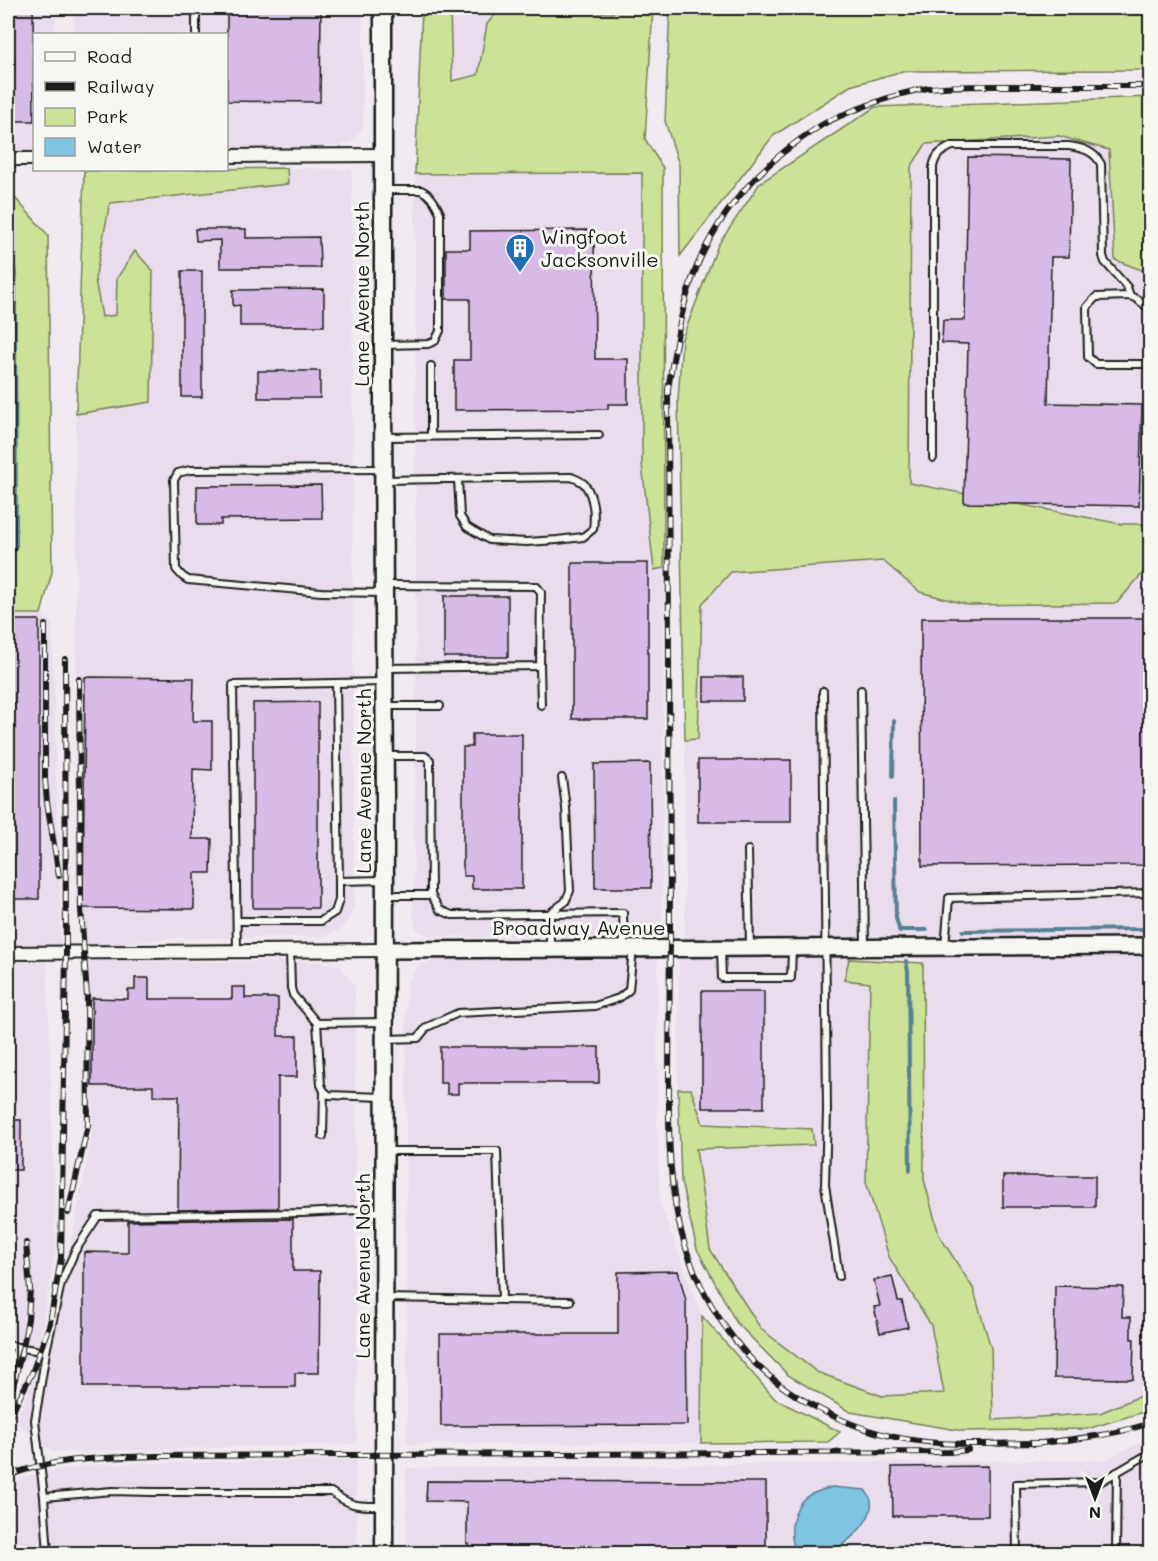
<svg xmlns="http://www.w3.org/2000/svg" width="1158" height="1561" viewBox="0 0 1158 1561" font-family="Mali,sans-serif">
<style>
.built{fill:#e9dced}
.green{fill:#cce297;stroke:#747f5a;stroke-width:1.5}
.water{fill:#7fc4e0;stroke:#578192;stroke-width:1.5}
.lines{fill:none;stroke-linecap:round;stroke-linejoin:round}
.stream{stroke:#578192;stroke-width:4}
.building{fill:#d8bae7;stroke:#1c1c1c;stroke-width:1.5}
.service-casing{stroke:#1c1c1c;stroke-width:10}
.minor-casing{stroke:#1c1c1c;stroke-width:16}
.tertiary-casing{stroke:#1c1c1c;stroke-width:20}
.secondary-casing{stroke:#1c1c1c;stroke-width:21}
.service{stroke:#f6f6f2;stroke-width:6}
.minor{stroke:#f6f6f2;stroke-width:12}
.tertiary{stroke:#f6f6f2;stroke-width:15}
.secondary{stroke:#f6f6f2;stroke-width:16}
.rail-casing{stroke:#1c1c1c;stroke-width:6}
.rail{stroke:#f6f6f2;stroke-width:4;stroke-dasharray:11;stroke-linecap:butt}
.labels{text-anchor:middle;stroke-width:6;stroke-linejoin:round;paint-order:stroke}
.poi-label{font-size:20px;fill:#1c1c1c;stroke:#f6f6f2;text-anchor:start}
.street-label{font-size:20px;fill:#1c1c1c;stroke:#f6f6f2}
</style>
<rect width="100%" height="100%" fill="#f0eaf0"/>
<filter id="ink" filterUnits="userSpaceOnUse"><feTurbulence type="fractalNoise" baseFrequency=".0167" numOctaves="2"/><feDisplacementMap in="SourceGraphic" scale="12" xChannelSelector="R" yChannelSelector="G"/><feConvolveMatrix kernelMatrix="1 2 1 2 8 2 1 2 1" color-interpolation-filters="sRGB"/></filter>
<g filter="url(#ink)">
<g class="built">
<polygon points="8,8 55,8 55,34 34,34 34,153 8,154"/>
<polygon points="74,8 363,8 363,127 354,140 341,146 227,149 226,34 73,34"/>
<polygon points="450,8 614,8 613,13 487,24 478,75 451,81"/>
<polygon points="1059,136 1109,150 1115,260 1144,271 1150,270 1150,524 1121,524 908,484 911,167 926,144"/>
<polygon points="287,168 352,169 354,909 341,930 322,937 175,938 102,945 87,945 76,910 76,414 151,401 153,271 117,278 116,315 102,317 95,280 110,203 288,184"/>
<polygon points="642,173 642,464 654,570 664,568 662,940 430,936 417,930 413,915 416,730 415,174"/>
<polygon points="883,561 920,592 1116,603 1147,568 1150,568 1150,939 685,940 685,740 698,739 702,604 731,572"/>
<polygon points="8,614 41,614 52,623 61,946 8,946"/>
<polygon points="1150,953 1150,1392 1100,1413 993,1420 991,1348 973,1288 939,1235 924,1180 922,954"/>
<polygon points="811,954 849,959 845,980 870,983 866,1182 889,1257 931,1325 944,1394 882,1396 817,1372 761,1329 710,1249 696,1149 814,1145 812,1129 703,1124 691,1089 678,1089 679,956"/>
<polygon points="658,956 657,1122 660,1203 702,1316 701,1443 407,1444 406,983 419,965 435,960"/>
<polygon points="8,959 47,959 56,1246 39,1344 8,1383"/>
<polygon points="89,960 201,962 317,961 340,966 355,986 357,1444 53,1452 15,1421 37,1374 55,1321 93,1131"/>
<polygon points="1150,1437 1150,1553 407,1553 406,1468 1104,1460"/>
<polygon points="356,1460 357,1553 8,1554 8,1482 42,1472 101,1464"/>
</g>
<g class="green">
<polygon points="422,8 450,8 452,81 478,75 487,24 498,11 613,13 614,8 653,8 645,139 663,168 664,568 654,570 642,464 642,173 415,174"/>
<polygon points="670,8 1150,8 1150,70 903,71 850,86 773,136 680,256 679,165 665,121"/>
<polygon points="1150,97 1150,270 1144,271 1115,260 1109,150 1059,136 926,144 911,167 909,483 1121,524 1150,524 1150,568 1147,568 1117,603 969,605 920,592 883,561 731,572 702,604 698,739 685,740 678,400 682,339 718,245 760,183 875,107"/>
<polygon points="287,168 288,184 110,203 95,279 102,317 116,315 117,278 135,251 153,271 151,402 76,414 84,171"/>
<polygon points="8,190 48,235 52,572 41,614 8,614 8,561 10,560 17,546 16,273 11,244 8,239"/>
<polygon points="849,959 923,963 924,1180 939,1235 973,1288 991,1348 993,1420 1100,1413 1150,1392 1150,1410 1087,1429 963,1431 850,1412 788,1375 736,1322 697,1249 681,1182 678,1089 691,1089 703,1124 812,1129 814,1145 696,1149 710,1249 761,1329 817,1372 882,1396 944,1393 931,1325 889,1257 866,1182 870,983 844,980"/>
<polygon points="702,1316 775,1399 840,1432 828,1442 701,1443"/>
</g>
<g class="water">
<polygon points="8,239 11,244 16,273 17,546 10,560 8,561"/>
<path d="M 832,1487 L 865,1490 C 867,1493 869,1495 870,1498 C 878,1516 848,1544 833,1550 C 826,1553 818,1554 810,1554 C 809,1554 803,1554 801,1553 C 790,1549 791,1529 793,1520 C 799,1495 810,1494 832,1487 Z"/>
</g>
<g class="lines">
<g class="stream">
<polyline points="893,776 894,721"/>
<polyline points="894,801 896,918 900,932"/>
<polyline points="899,930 927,930"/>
<polyline points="963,931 1150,929"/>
<polyline points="906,961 908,971 910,1170"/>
</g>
</g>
<g class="building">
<polygon points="8,8 33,8 34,121 8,121"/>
<polygon points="227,8 321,9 320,102 227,101"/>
<polygon points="968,157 1071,159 1069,257 1051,257 1048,403 1142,405 1139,506 964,503 968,344 942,343 943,320 965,320"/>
<polygon points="195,229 246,229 246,238 319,237 320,268 220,268 220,240 196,241"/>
<polygon points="594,230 595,359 628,359 628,404 608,404 608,409 454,410 454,360 470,360 470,299 446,299 446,249 470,249 470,231"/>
<rect x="182" y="271" width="20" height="126"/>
<polygon points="324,289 324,326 240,326 240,305 233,306 233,290"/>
<rect x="258" y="371" width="62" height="27"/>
<polygon points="321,485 322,518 221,519 221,525 197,525 197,486"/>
<rect x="572" y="563" width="76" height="156"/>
<rect x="444" y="596" width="64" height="61"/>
<polygon points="921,618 1150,618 1150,865 922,866"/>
<rect x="8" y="620" width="31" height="279"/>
<polygon points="85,677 194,678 193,721 212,721 212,770 193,769 192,839 212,839 211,873 194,873 194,909 83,908"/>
<rect x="704" y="677" width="39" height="24"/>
<polygon points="318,702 318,908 253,908 253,703"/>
<polygon points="472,734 522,734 522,889 472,889 472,876 463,876 463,747 472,747"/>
<rect x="698" y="760" width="93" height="62"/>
<polygon points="650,763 651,888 595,888 594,764"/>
<polygon points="135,978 149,978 149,999 232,999 232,987 245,987 245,998 278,998 278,1036 297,1036 297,1077 278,1077 278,1208 178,1210 179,1096 153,1096 153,1086 92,1086 92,998 128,999 128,990 135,990"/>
<rect x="702" y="991" width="62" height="117"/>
<polygon points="440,1047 599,1047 599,1083 458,1083 458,1094 447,1094 447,1083 440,1083"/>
<rect x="8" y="1120" width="13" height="50"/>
<rect x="1003" y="1176" width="92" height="31"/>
<polygon points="293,1219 293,1271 320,1271 319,1373 295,1373 295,1387 84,1387 84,1252 128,1253 128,1221"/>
<polygon points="678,1271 686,1301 687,1425 441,1426 440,1334 618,1334 618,1272"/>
<polygon points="892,1276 898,1301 902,1301 908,1327 880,1333 874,1307 880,1306 874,1280"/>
<polygon points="1055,1286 1123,1287 1122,1317 1131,1317 1131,1339 1134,1339 1133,1379 1054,1378"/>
<polygon points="988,1466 988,1516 893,1516 892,1467"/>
<polygon points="427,1481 766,1482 766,1554 469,1554 469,1544 467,1544 467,1502 426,1501"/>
</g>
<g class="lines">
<g class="service-casing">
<g id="service">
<polyline points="196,8 196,34"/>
<path d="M 384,190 L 421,190 C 431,195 435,202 440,213 L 440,331 L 435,341 L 428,344 L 384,345"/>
<polyline points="1150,309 1137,299 1130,296 1096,297 1087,307 1088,357 1096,364 1150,364"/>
<polyline points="431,366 431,436"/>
<polyline points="384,437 599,435"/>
<path d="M 933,458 L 933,167 C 936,154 940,152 952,146 L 1069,146 C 1083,148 1094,151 1101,164 L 1103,256 L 1105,262 L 1127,287 L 1130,296"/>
<path d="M 384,480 L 571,477 C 576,479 582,481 585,485 C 594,497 595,515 593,529 L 583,537 L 557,540 L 527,542 L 489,540 L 467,527 L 460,516 L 458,479"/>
<polyline points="384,585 536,586 541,592 540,666 387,668"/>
<polyline points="383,593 321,592 188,580 182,576 176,569 174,480 178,473 190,470 383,469"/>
<polyline points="540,666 541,705"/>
<polyline points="336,683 339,881 384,880"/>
<polyline points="861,690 865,947"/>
<polyline points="823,691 827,1111 825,1185 839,1276"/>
<polyline points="387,706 440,706"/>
<polyline points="385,756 425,756 430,760 431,895 386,895"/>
<polyline points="748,850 750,948"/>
<polyline points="431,895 440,910 452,915 623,913 624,947"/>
<polyline points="237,921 321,921 335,912 339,900 339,881"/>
<polyline points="945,947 949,898 1150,893"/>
<polyline points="550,948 550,913 565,902 570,891 566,808 562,778"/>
<polyline points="721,949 722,978 791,978 792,949"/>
<polyline points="290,951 291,988 293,995 317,1023 321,1085 324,1091 329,1095 382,1097"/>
<polyline points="237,952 233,685 384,682"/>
<polyline points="317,1023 384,1022"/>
<polyline points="387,1039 418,1038 427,1027 458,1013 595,1006 619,998 629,990 633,949"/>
<polyline points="323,1136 324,1091"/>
<polyline points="385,1151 497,1151 502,1299"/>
<polyline points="385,1298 570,1301"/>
<polyline points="8,1345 17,1347 8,1371"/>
<polyline points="17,1347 46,1352"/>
<polyline points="44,1497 35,1420 46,1352 61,1283 75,1251 98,1216 302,1213 359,1210 384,1213"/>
<path d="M 48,1554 L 44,1497 L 112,1491 L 151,1492 L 331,1492 C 352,1507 358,1506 383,1506"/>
<polyline points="1017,1554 1016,1484 1100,1482 1150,1453"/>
<polyline points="1116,1554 1117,1472"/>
</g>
</g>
<g class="minor-casing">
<g id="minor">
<polyline points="226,156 384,155"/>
<polyline points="8,159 34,159"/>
<polyline points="8,953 385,950"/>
</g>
</g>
<g class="tertiary-casing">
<polyline id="tertiary" points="385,950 1150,946"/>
</g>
<g class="secondary-casing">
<polyline id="secondary" points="383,8 383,406 385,802 384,1554"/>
</g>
<use href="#service" class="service"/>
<use href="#minor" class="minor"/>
<use href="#tertiary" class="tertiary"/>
<use href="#secondary" class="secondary"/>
<g class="rail-casing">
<g id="rail">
<polyline points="45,625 45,779 47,802 59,876"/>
<polyline points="68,1213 88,1125 87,997 81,909 79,679"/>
<polyline points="8,1399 13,1387 24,1341 28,1319 30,1289 26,1243"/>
<polyline points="8,1420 32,1373 50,1323 61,1258 66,952 65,659"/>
<path d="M 1042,1443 C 997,1443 950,1447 905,1439 C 847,1429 779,1394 742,1349 C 708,1308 685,1260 676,1208 C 668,1164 669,1122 669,1077 C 669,1027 670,977 670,927 C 669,747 669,568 668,389 C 675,348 681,305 697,266 C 721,208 765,161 817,128 C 833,117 853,111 871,104 C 890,97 909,91 928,88 C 960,85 992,86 1023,86 C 1066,86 1108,86 1150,86"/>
<path d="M 1034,1444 C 1074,1439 1112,1436 1150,1423"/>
<path d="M 8,1476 C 54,1457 106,1458 155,1456 L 950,1452 L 968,1450"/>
</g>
</g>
<use href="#rail" class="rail"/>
</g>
</g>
<defs>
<g id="building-pin" transform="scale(1.5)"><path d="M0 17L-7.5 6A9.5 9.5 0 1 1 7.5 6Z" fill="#1f6fb2" stroke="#f6f6f2"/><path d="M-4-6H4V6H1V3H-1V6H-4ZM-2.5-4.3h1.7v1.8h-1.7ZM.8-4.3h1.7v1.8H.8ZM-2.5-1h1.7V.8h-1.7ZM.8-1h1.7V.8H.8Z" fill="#fff"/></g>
</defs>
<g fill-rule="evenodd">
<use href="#building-pin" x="520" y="248"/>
</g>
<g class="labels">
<g class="poi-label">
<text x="541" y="244">Wingfoot<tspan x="541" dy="23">Jacksonville</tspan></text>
</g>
<g class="street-label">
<text transform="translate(362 294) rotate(-90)" y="7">Lane Avenue North</text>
<text transform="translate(364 781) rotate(-90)" y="7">Lane Avenue North</text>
<text x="579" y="935">Broadway Avenue</text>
<text transform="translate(363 1266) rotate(-90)" y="7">Lane Avenue North</text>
</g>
</g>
<rect width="1158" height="1561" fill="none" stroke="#f6f6f2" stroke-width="30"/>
<rect x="15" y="15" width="1128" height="1531" fill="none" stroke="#1c1c1c" stroke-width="2" filter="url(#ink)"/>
<rect x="33" y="33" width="195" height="138" fill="#f6f6f2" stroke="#9f9f9c" stroke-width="1.5"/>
<rect x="45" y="52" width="30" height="9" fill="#f6f6f2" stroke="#9f9f9c" stroke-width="1.5"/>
<text x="87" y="63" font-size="18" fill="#1c1c1c">Road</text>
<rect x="45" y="82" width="30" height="9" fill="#1c1c1c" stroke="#9f9f9c" stroke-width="1.5"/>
<text x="87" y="93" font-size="18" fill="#1c1c1c">Railway</text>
<rect x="45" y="108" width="30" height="18" fill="#cce297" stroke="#9f9f9c" stroke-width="1.5"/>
<text x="87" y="123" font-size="18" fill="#1c1c1c">Park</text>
<rect x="45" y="138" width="30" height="18" fill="#7fc4e0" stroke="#9f9f9c" stroke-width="1.5"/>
<text x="87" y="153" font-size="18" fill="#1c1c1c">Water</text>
<g transform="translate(1095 1498) rotate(180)" stroke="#f6f6f2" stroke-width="4.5" paint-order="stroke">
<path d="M0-4.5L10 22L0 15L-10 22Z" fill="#1c1c1c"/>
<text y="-9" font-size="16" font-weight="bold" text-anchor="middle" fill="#1c1c1c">N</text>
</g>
</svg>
